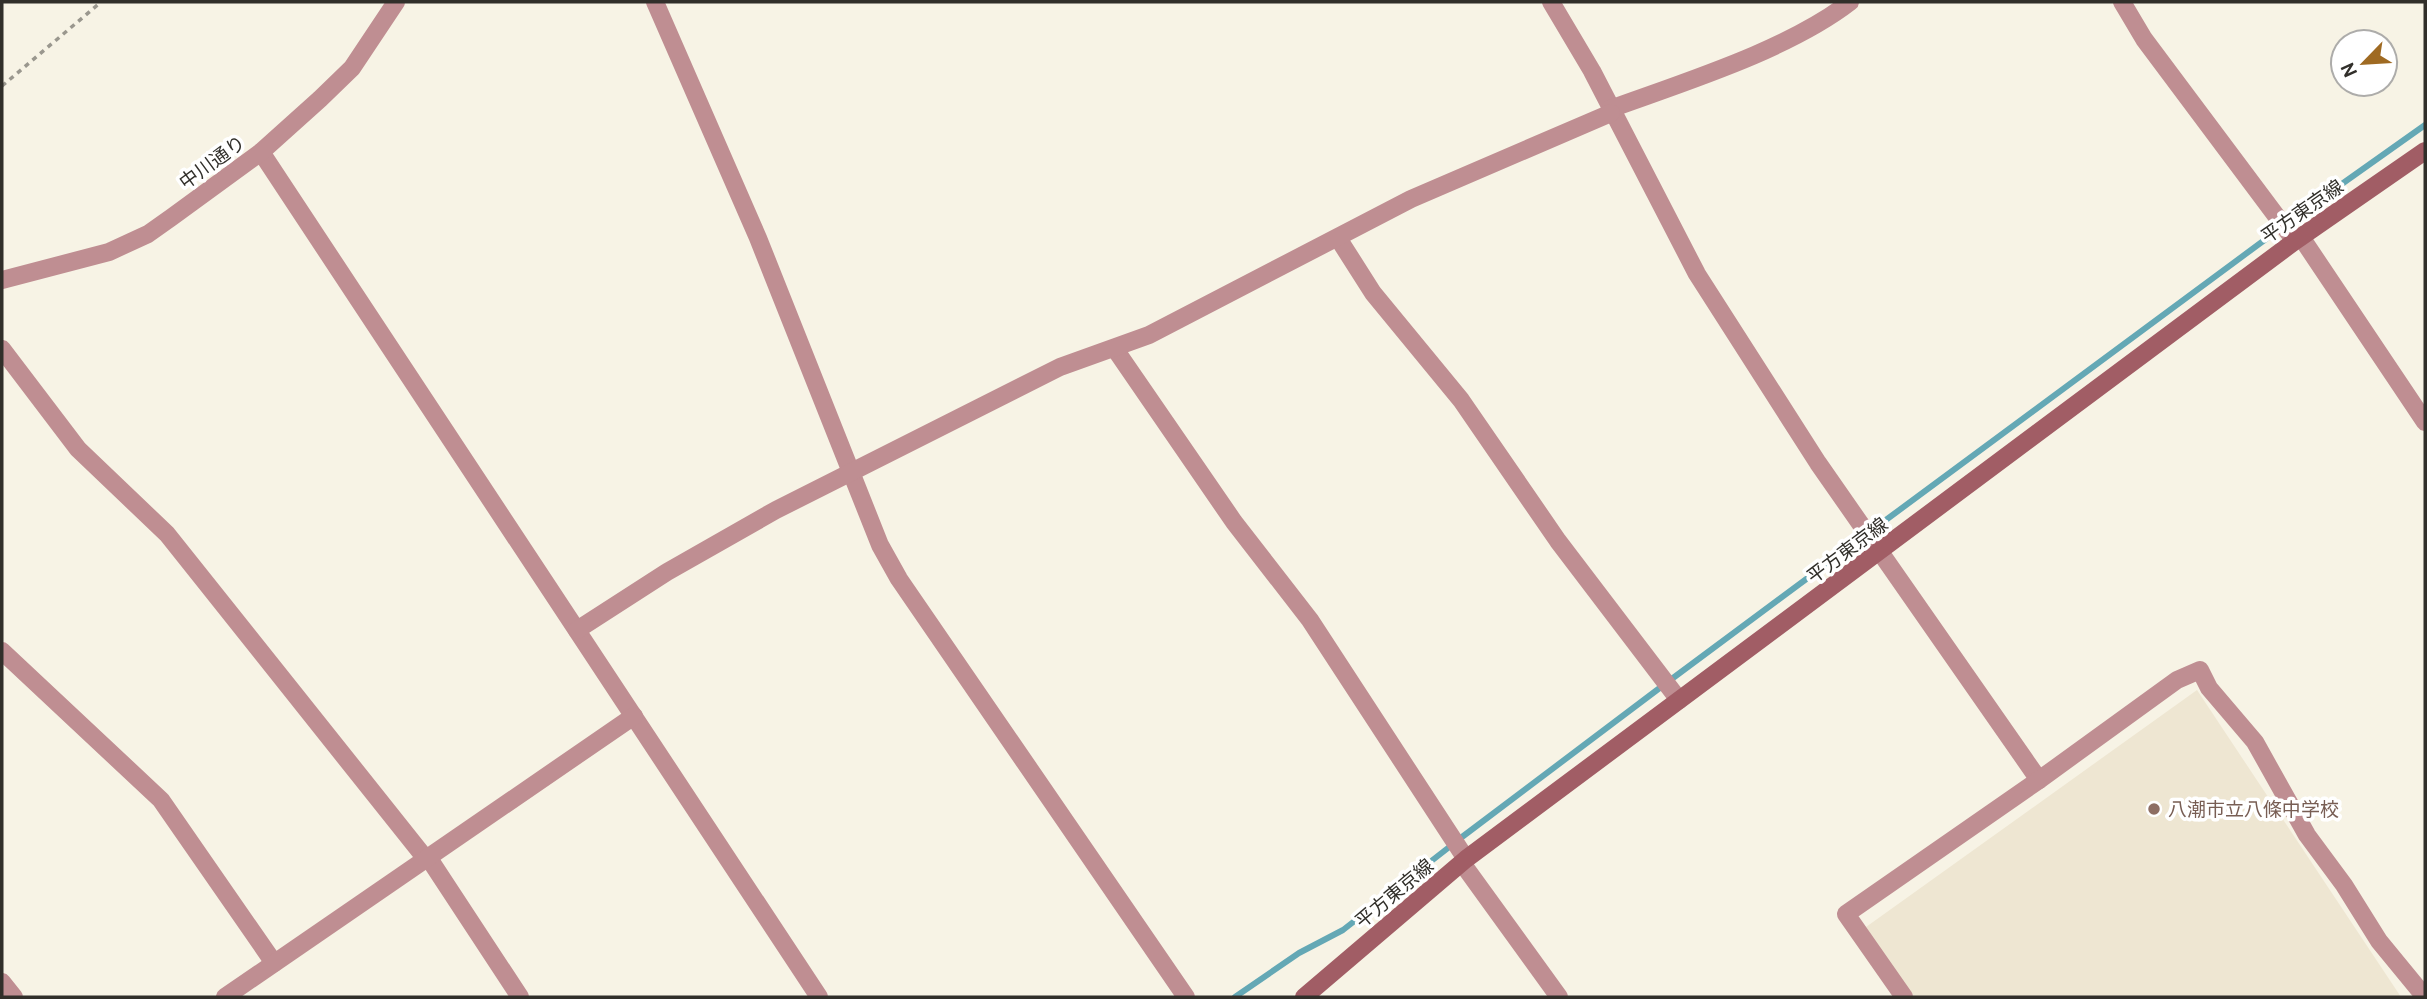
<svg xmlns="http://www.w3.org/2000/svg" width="2427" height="999" viewBox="0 0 2427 999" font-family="Cabin,'Noto Sans JP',sans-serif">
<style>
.built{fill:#eee6d2}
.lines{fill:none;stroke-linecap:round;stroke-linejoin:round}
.stream{stroke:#64a8b5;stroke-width:6}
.path{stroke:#9a978e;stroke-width:3.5;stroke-dasharray:5 5;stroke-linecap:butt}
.minor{stroke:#bf8e92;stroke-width:18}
.tertiary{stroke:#bf8e92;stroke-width:18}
.secondary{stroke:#a15d65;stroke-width:18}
.education-dot{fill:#8d6e63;stroke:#fff;stroke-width:2.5}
.labels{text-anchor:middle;stroke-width:7;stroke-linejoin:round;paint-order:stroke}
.street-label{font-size:19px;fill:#312f2a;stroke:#fff}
.education-label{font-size:19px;fill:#785e54;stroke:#fff;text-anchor:start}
</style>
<rect width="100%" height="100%" fill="#f7f3e5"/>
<polygon class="built" points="2197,690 2401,997 1910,997 1866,927"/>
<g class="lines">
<g class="stream">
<polyline points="2291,220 2425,125"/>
<polyline points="1875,528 2274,233"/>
<polyline points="1673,678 1863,537"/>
<polyline points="1462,837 1661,687"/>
<polyline points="1235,997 1299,953 1343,930 1448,848"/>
</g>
<polyline class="path" points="2,86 101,2"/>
<g class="minor">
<polyline points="655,2 758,238 880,545 899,579 1186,997"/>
<polyline points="1551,2 1592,71 1697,274 1818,463 2039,780"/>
<polyline points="2122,2 2144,39 2295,241"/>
<path d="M 1610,109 C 1684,82 1788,50 1850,2"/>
<polyline points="261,152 819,997"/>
<polyline points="2301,237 2425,422"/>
<polyline points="1338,238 1373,293 1461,400 1558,541 1679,700"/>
<polyline points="2,349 78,449 167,534 426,859"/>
<polyline points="1115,349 1234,522 1310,620 1466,859"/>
<polyline points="577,630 667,572 776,510 1060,367 1149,335 1411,199 1611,113"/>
<polyline points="2,651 161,800 274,963"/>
<polyline points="428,857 520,997"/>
<polyline points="1462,863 1559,997"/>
<polyline points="2,982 14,997"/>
<polyline points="225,997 634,716"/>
<polyline points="1904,997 1846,914 2039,780 2177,680 2200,670 2209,688 2255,742 2307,835 2344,885 2379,941 2425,997"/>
</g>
<polyline class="tertiary" points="2,280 109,252 148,234 172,217 261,152 320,99 352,68 396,2"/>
<polyline class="secondary" points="1304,997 1466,859 2295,241 2425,151"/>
</g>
<circle class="education-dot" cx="2154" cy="809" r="7"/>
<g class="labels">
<g class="street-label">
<text transform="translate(212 162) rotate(-36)" y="7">中川通り</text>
<text transform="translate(2302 211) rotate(-35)" y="7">平方東京線</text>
<text transform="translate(1847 550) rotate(-37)" y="7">平方東京線</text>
<text transform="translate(1394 893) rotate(-40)" y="7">平方東京線</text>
</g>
<g class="education-label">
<text x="2168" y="816">八潮市立八條中学校</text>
</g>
</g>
<rect width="2427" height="999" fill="none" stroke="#312f2a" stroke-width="7"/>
<g transform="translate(2364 63) rotate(245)"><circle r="33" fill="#ffffff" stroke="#adacaa" stroke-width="2"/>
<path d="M0-5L12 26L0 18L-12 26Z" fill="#9f6a22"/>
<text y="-10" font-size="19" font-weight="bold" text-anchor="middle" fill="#312f2a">N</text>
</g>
</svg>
